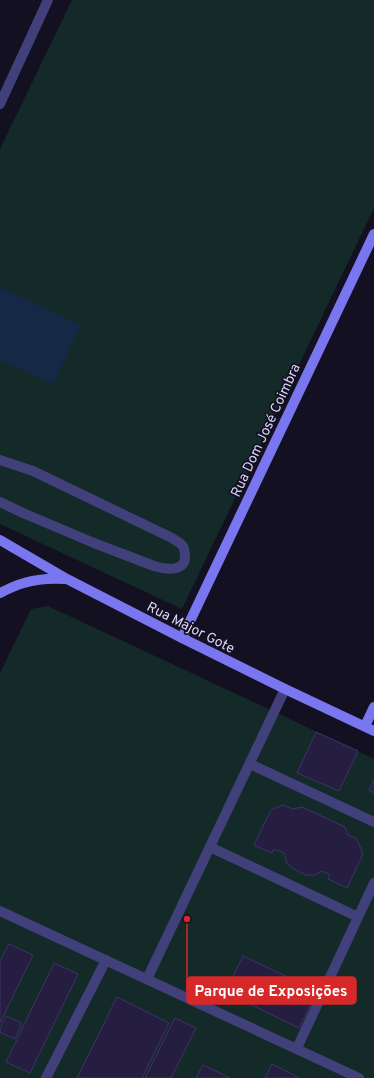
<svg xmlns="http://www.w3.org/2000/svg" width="374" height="1078" viewBox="0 0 374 1078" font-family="Overpass,sans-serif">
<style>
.green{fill:#142a29}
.water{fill:#152846}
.building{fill:#251e40;stroke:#3d3369}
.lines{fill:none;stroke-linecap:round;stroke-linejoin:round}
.lane{stroke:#42407b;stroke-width:10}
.street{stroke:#42407b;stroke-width:10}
.secondary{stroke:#7976f0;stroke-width:10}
.labels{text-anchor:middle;stroke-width:3.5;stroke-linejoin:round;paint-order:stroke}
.street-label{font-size:14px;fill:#d9d5fa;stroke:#131021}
.leader{fill:none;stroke:#d62828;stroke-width:1.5}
.callout-dot{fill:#d62828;stroke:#131021;stroke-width:1.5}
.callout{fill:#d62828;stroke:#d62828;stroke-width:1.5}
.callout-label{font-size:15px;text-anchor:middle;font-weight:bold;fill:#fff}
</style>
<rect width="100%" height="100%" fill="#131021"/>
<g class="green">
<polygon points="72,0 374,0 374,208 182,609 0,524 0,149"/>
<polygon points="48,606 275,712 374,759 374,1078 0,1078 0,673 31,609"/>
</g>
<polygon class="water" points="0,287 81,325 53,384 0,360"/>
<g class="building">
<polygon points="316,732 358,751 339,791 297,773"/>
<polygon points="374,779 374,793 369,790"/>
<polygon points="283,805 293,809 302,807 345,827 348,835 357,839 363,854 347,888 328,879 330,875 322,871 315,875 306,875 294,869 287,863 284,853 274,849 272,853 254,845 271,810"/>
<polygon points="9,944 33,955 0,1023 0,961"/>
<polygon points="243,956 317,991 299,1028 225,992"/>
<polygon points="54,963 78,974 30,1073 6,1062"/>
<polygon points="117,997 169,1023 142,1078 77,1078"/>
<polygon points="6,1016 22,1023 15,1039 0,1032 0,1029"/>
<polygon points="175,1018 196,1028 171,1078 145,1078"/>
<polygon points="272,1064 299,1078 265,1078"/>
<polygon points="203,1065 230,1078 196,1078"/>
</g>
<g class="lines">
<g class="lane">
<path d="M 0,460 L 33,471 L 172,538 C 175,540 179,542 182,545 C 185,549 185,553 185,557 C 185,573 164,569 154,566 L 94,543 L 23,513 L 0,502"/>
<polyline points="250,764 374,822"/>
<polyline points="210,847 358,917"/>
<polyline points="0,911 359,1078"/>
<polyline points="147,979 285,689"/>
<polyline points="297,1048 374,883"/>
<polyline points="46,1078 106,960"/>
</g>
<polyline class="street" points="0,104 48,0"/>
<g class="secondary">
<polyline points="0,540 67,579 182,638 285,689 374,731"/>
<path d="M 0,593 C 8,589 16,585 24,583 C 37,579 51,578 65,579"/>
<polyline points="182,638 374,234"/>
<polyline points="365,726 374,707"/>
</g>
</g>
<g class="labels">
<g class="street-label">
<text transform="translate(265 430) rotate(-65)" y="5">Rua Dom José Coimbra</text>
<text transform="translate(191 627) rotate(27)" y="5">Rua Major Gote</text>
</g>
</g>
<path class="leader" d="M187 919L187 991"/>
<circle class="callout-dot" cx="187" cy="919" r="4"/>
<rect class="callout" x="187" y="977" width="169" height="27" rx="4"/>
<g class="callout-label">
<text x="271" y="996">Parque de Exposições</text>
</g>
</svg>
